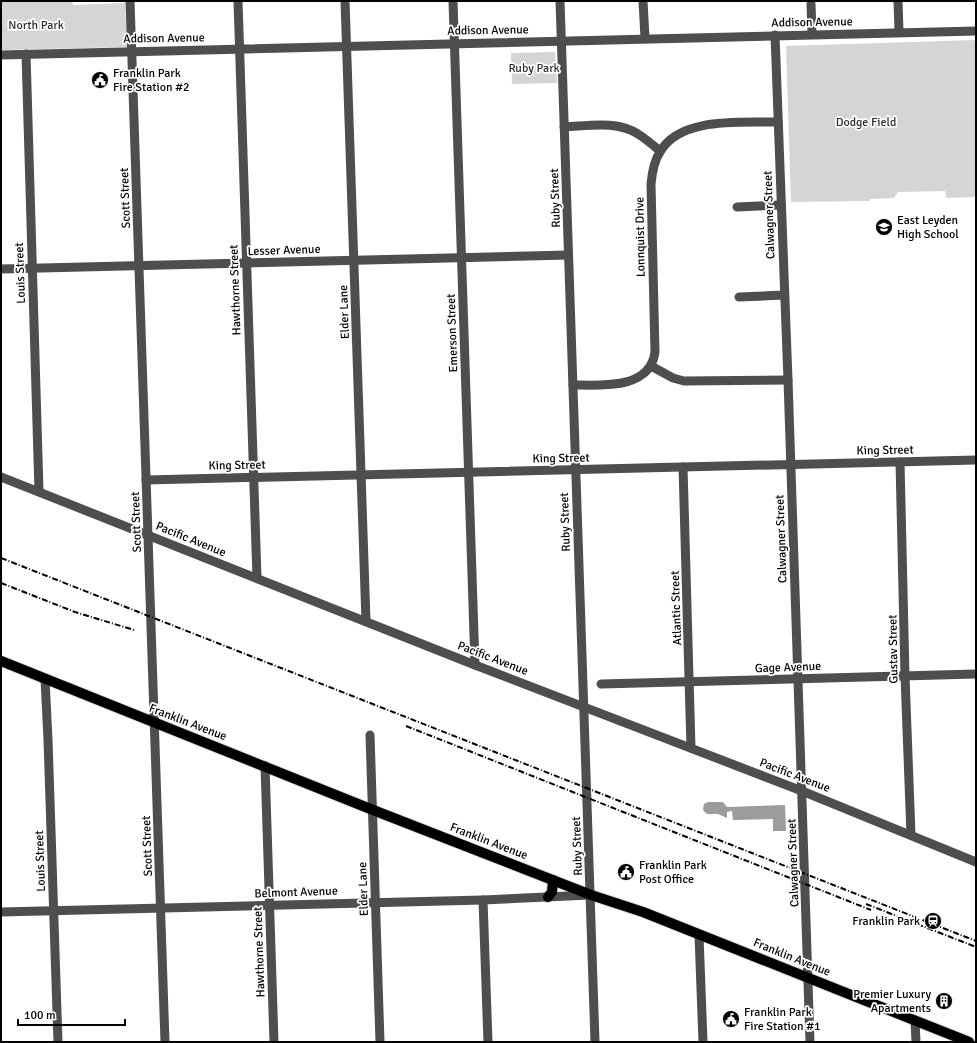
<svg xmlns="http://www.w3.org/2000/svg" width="977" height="1043" viewBox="0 0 977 1043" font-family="Signika,sans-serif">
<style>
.green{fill:#d5d5d5}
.water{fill:#9c9c9c}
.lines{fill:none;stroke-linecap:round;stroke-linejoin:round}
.major-casing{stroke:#dbdbdb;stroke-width:12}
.minor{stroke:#4e4e4e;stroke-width:9}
.major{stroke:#000;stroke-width:10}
.rail{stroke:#000;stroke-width:2;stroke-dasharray:6 2 1 2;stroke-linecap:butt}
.labels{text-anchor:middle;stroke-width:3.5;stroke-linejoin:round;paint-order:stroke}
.street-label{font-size:12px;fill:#000;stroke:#fff}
.park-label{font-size:12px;fill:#2c2c2c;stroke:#fff}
.poi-label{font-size:12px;fill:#000;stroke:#fff;text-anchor:start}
</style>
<rect width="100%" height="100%" fill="#fff"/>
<g class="green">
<polygon points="1,1 72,1 73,5 125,3 127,47 1,50"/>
<polygon points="976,40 976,197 946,198 945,191 898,192 894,198 870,199 870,201 791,202 786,46"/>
<polygon points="555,52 557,83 512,84 511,53"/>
</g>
<path class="water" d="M 708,802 L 723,802 L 727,807 L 785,805 L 786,831 L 773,831 L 773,819 L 733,820 L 732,811 L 727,812 L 727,818 C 724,817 721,815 718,814 C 711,813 706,817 703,809 L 704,804 Z"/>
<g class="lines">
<g class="major-casing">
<g id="major">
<polyline points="1,661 373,810 591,895 643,912 969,1042"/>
<polyline points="548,897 552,892 553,880"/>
</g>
</g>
<g class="minor">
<polyline points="130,1 165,1042"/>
<polyline points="238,1 257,578"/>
<polyline points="345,1 366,621"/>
<polyline points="453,1 475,665"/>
<polyline points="560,1 595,1042"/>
<polyline points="643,1 645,38"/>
<polyline points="898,1 899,32"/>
<polyline points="811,4 812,34"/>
<polyline points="775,35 788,380 810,1042"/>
<polyline points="26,54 39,491"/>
<polyline points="1,55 976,31"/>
<path d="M 564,127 C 588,126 617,120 638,134 C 646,139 653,145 660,151"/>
<polyline points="737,207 781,205"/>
<polyline points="1,269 568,255"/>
<polyline points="739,297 784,295"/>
<polyline points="651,366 673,378 684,381 788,380"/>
<path d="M 573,385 C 601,385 650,390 655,352 L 651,184 C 652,173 654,161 660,152 C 680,116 743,123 778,122"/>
<polyline points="900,462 905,676 911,835"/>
<polyline points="683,467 691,748"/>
<polyline points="1,477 475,665 802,791 976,862"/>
<polyline points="146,480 976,460"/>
<polyline points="45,679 48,740 58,1042"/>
<polyline points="601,684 976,674"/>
<polyline points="370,735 380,1042"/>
<polyline points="265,766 274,1042"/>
<polyline points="483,900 488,1042"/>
<polyline points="1,912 483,900 590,895"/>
<polyline points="699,935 703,1042"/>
<polyline points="915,1021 916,1042"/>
</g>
<use href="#major" class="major"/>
<g class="rail">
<polyline points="1,558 976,941"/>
<polyline points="1,583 75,612 134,630"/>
<polyline points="406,726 871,910"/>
<polyline points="866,904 976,947"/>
</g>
</g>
<defs>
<g id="civic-disc" transform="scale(0.9)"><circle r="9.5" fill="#000" stroke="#fff"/><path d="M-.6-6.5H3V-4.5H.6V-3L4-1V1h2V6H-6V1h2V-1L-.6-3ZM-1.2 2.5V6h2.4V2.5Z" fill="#fff"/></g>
<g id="school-disc" transform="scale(0.9)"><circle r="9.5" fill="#000" stroke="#fff"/><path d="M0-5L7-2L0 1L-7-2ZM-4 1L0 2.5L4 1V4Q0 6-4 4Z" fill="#fff"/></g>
<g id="station-disc" transform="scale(0.9)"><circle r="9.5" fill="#000" stroke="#fff"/><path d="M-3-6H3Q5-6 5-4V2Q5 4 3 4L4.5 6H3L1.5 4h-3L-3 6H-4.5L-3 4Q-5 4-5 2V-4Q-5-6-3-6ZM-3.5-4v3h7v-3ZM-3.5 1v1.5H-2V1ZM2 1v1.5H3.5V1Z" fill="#fff"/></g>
<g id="building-disc" transform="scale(0.9)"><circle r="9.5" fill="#000" stroke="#fff"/><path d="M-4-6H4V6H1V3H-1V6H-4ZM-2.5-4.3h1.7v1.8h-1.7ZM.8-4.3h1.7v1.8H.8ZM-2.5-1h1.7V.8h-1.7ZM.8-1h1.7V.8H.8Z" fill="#fff"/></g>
</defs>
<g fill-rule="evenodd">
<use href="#civic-disc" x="100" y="80"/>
<use href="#school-disc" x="884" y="227"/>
<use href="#civic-disc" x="626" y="872"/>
<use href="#station-disc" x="933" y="921"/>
<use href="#building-disc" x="944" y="1001"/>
<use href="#civic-disc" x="731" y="1019"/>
</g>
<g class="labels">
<g class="street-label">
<text transform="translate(812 22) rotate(-1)" y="4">Addison Avenue</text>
<text transform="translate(488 30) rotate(-1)" y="4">Addison Avenue</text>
<text transform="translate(164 38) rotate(-1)" y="4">Addison Avenue</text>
<text transform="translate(125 198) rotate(-92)" y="4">Scott Street</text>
<text transform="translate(555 198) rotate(-92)" y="4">Ruby Street</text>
<text transform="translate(769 215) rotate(-92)" y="4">Calwagner Street</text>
<text transform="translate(640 237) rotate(-91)" y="4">Lonnquist Drive</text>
<text transform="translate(284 250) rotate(-2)" y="4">Lesser Avenue</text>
<text transform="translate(20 273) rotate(-92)" y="4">Louis Street</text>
<text transform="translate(235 290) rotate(-92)" y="4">Hawthorne Street</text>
<text transform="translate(344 312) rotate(-92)" y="4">Elder Lane</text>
<text transform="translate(452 333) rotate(-92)" y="4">Emerson Street</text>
<text transform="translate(885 450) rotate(-1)" y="4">King Street</text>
<text transform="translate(561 458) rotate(-1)" y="4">King Street</text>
<text transform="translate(237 465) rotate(-1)" y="4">King Street</text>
<text transform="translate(136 522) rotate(-92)" y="4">Scott Street</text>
<text transform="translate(565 522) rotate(-92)" y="4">Ruby Street</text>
<text transform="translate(191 539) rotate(22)" y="4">Pacific Avenue</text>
<text transform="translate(781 539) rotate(-92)" y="4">Calwagner Street</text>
<text transform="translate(676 608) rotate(-92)" y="4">Atlantic Street</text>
<text transform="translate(893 649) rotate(-91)" y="4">Gustav Street</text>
<text transform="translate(493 658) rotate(21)" y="4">Pacific Avenue</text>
<text transform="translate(788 667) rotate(-2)" y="4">Gage Avenue</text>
<text transform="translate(188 722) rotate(21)" y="4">Franklin Avenue</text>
<text transform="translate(795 775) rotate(21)" y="4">Pacific Avenue</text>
<text transform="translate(489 841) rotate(21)" y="4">Franklin Avenue</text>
<text transform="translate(147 846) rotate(-92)" y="4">Scott Street</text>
<text transform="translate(577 846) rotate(-92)" y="4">Ruby Street</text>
<text transform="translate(40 861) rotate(-92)" y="4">Louis Street</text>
<text transform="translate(793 863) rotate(-92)" y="4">Calwagner Street</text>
<text transform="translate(363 889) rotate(-92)" y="4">Elder Lane</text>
<text transform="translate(296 892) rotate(-2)" y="4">Belmont Avenue</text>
<text transform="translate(259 952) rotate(-92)" y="4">Hawthorne Street</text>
<text transform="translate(792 957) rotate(22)" y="4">Franklin Avenue</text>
</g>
<g class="park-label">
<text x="36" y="29">North Park</text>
<text x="534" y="72">Ruby Park</text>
<text x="866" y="126">Dodge Field</text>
</g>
<g class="poi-label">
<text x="113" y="77">Franklin Park<tspan x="113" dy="14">Fire Station #2</tspan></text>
<text x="897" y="224">East Leyden<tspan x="897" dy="14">High School</tspan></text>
<text x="639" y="869">Franklin Park<tspan x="639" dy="14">Post Office</tspan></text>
<text x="920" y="925" text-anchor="end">Franklin Park</text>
<text x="931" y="998" text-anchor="end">Premier Luxury<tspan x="931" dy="14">Apartments</tspan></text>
<text x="744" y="1016">Franklin Park<tspan x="744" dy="14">Fire Station #1</tspan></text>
</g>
</g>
<rect width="977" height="1043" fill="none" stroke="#000000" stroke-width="4"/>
<path d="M18 1019v6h107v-6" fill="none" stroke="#000000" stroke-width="2"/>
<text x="24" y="1019" font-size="12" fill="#000000" stroke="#ffffff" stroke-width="3" paint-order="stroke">100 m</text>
</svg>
